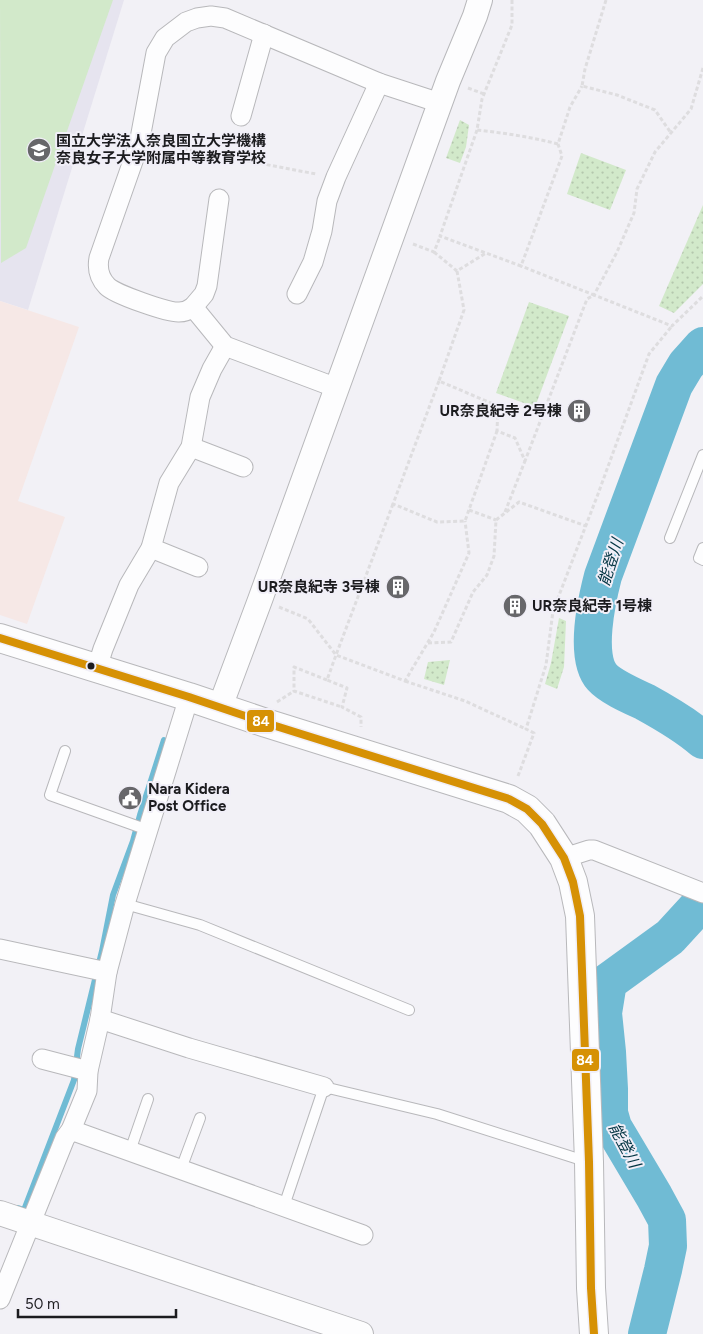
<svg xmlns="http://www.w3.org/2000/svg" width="703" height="1334" viewBox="0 0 703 1334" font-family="Figtree,'Noto Sans JP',sans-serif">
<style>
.built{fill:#e6e4ef}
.medical{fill:#f6e8e6}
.green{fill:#d2e9ca}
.park{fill:url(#park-dots)}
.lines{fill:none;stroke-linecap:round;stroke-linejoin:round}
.stream{stroke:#70bbd4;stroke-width:6}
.river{stroke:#70bbd4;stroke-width:38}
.service-casing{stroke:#b8b8bb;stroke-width:12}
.minor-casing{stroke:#b8b8bb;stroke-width:21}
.tertiary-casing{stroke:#b8b8bb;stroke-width:26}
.trunk-casing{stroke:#b8b8bb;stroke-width:30}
.path{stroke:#dedddf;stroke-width:3;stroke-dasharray:4 2.5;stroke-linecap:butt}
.service{stroke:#fdfdfe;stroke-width:10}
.minor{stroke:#fdfdfe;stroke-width:19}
.tertiary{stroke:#fdfdfe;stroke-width:24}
.trunk{stroke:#fdfdfe;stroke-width:28}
.bus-1-casing{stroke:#f1eff8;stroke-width:11}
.bus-1{stroke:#d69105;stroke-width:8}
.bus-dot{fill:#1c1c1f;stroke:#f1eff8;stroke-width:2}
.labels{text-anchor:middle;stroke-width:4;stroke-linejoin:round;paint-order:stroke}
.poi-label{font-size:15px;font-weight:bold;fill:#1c1c1f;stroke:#f1eff8;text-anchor:start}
.water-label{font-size:16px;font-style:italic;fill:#033543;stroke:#f1eff8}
.line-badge{stroke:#f1eff8;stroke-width:2}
.badge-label{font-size:14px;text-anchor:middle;font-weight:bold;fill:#fff}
</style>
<defs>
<pattern id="park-dots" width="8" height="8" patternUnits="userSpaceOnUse" patternTransform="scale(1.25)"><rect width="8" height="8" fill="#d2e9ca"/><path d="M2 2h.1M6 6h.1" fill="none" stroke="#b4c7ad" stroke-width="1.8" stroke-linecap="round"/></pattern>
</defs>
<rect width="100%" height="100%" fill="#f2f1f6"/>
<polygon class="built" points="0,0 124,0 28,310 0,301"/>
<polygon class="medical" points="0,301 79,327 18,501 65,517 27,624 0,615"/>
<polygon class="green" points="0,0 113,0 26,248 1,263"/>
<g class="park">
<polygon points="460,120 469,125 466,147 460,163 446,158"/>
<polygon points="581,153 626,170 610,210 567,194"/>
<polygon points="703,205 703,284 674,313 659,306"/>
<polygon points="529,302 569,316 535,407 496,393"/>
<polygon points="559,618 566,621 564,667 557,689 545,684 551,663"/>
<polygon points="450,660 444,685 424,679 428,662"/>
</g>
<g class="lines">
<polyline class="stream" points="18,1208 24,1210 74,1080 78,1049 102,951 113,895 133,841 140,815 164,740"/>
<g class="river">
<path d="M 703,346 L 686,365 L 674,385 L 603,576 C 597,599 584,657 602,677 C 611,687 632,696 645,702 C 665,713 686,725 703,740"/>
<polyline points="647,1334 663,1270 668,1246 667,1220 654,1196 613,1127 609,1113 609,1089 607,1052 603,1013 608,982 670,937 703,901"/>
</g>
<g class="service-casing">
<g id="service">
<polyline points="670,538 703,455"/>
<polyline points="703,548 699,558 703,560"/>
<polyline points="65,751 50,795 148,830"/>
<polyline points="125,904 200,925 409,1010"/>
<polyline points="130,1151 148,1099"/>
<polyline points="181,1169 200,1118"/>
<polyline points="284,1206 324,1087 437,1114 588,1162"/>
</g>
</g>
<g class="minor-casing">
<g id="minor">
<polyline points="241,116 264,34"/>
<polyline points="297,294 313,262 322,231 327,201 336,177 379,83"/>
<polyline points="193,307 204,294 207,286 219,199"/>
<path d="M 337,388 L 225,346 L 193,307 C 189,310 185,312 179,312 C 169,313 114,294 107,286 C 99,278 97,269 99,258 L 139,144 L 156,53 L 165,38 L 186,22 L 197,18 L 211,16 L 225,18 L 379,83 L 440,103"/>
<polyline points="191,447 243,467"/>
<polyline points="151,548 198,567"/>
<polyline points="97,668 103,649 129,585 151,548 169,483 191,447 200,397 212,369 225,346"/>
<polyline points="564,858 589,850 594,850 703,893"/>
<polyline points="0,949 107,972"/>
<polyline points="100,1019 189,1048 324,1087"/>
<polyline points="42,1059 88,1071"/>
<polyline points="71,1130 363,1235"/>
<polyline points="0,1299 65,1138 71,1130 87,1091 88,1071 100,1019 107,972 125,904 189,697"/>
</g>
</g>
<g class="tertiary-casing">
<g id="tertiary">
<polyline points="220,707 260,600 448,81 475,16 480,0"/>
<polyline points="0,1213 361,1334"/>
</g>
</g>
<g class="trunk-casing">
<polyline id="trunk" points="0,638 189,697 266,723 509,799 527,809 542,824 564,858 573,882 580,916 589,1162 591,1288 594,1334"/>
</g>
<g class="path">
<path d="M 512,0 L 512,25 L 482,99 L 477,130 C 504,133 531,137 558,144 L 570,107 L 582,86"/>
<polyline points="606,0 585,69 582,86 617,95 655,110 671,133"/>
<polyline points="703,68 691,109 655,152 637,189 634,213 617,252 594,295 672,326 703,296"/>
<polyline points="468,88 484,94"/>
<polyline points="477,130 440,236 521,266 562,156 558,144"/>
<polyline points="158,144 316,174"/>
<polyline points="413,244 434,252 440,237"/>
<polyline points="434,252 457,271 486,253"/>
<polyline points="457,271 464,310 439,381 498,406 497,431 515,438 525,461 587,299 594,295 521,266"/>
<polyline points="439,381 393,504 437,522 465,521 497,431"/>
<polyline points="393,504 336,655 405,681 434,632 469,553 465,521"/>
<polyline points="469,510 496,520"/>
<polyline points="505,512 525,461"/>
<polyline points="279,607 308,619 336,655 327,680 347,688 342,707 361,717 361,727"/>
<polyline points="428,643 451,642 473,592 487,575 494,556 496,520 519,502 586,526"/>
<polyline points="327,680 294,667 294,691 342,707"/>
<polyline points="405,681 465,701 526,729"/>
<polyline points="277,702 294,691"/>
<polyline points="518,776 534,733 526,729 546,665 553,611 598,494 649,354 672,326"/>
</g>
<use href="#service" class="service"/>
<use href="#minor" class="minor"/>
<use href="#tertiary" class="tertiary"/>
<use href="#trunk" class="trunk"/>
<g class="bus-1-casing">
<polyline id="bus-1" points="0,638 189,697 266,723 509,799 527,809 542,824 564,858 573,882 580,916 589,1162 591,1288 594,1334"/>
</g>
<use href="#bus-1" class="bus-1"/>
</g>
<defs>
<g id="school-disc" transform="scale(1.25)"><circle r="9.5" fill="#67676a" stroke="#f1eff8"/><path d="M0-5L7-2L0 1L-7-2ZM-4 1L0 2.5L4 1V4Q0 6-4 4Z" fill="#fff"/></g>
<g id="building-disc" transform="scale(1.25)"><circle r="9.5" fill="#67676a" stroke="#f1eff8"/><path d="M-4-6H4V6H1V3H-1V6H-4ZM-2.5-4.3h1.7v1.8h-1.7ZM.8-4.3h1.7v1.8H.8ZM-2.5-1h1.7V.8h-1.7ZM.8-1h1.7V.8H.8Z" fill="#fff"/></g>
<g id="civic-disc" transform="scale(1.25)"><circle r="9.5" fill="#67676a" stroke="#f1eff8"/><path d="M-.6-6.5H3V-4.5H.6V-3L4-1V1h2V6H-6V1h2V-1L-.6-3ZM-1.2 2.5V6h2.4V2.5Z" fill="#fff"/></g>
</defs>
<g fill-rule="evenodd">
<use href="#school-disc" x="39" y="150"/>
<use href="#building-disc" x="579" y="411"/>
<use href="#building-disc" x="398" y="587"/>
<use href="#building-disc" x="515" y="606"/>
<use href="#civic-disc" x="130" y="798"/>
</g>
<circle class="bus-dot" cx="91" cy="666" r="4.5"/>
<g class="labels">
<g class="poi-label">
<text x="56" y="146">国立大学法人奈良国立大学機構<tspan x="56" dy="17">奈良女子大学附属中等教育学校</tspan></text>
<text x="562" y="416" text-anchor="end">UR奈良紀寺 2号棟</text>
<text x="380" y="592" text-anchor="end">UR奈良紀寺 3号棟</text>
<text x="532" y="611">UR奈良紀寺 1号棟</text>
<text x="148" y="794">Nara Kidera<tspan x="148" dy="17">Post Office</tspan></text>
</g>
<g class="water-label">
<text transform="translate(610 562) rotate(-72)" y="6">能登川</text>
<text transform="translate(625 1145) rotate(62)" y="6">能登川</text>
</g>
</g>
<g class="line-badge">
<rect x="246" y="709" width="29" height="24" rx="5" fill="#d69105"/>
<rect x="571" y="1048" width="29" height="24" rx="5" fill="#d69105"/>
</g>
<g class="badge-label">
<text x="261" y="726">84</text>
<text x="585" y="1065">84</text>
</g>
<path d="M18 1309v8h158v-8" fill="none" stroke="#1c1c1f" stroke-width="2.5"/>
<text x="25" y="1309" font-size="15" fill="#1c1c1f" stroke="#f1eff8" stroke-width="4" paint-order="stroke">50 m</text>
</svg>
